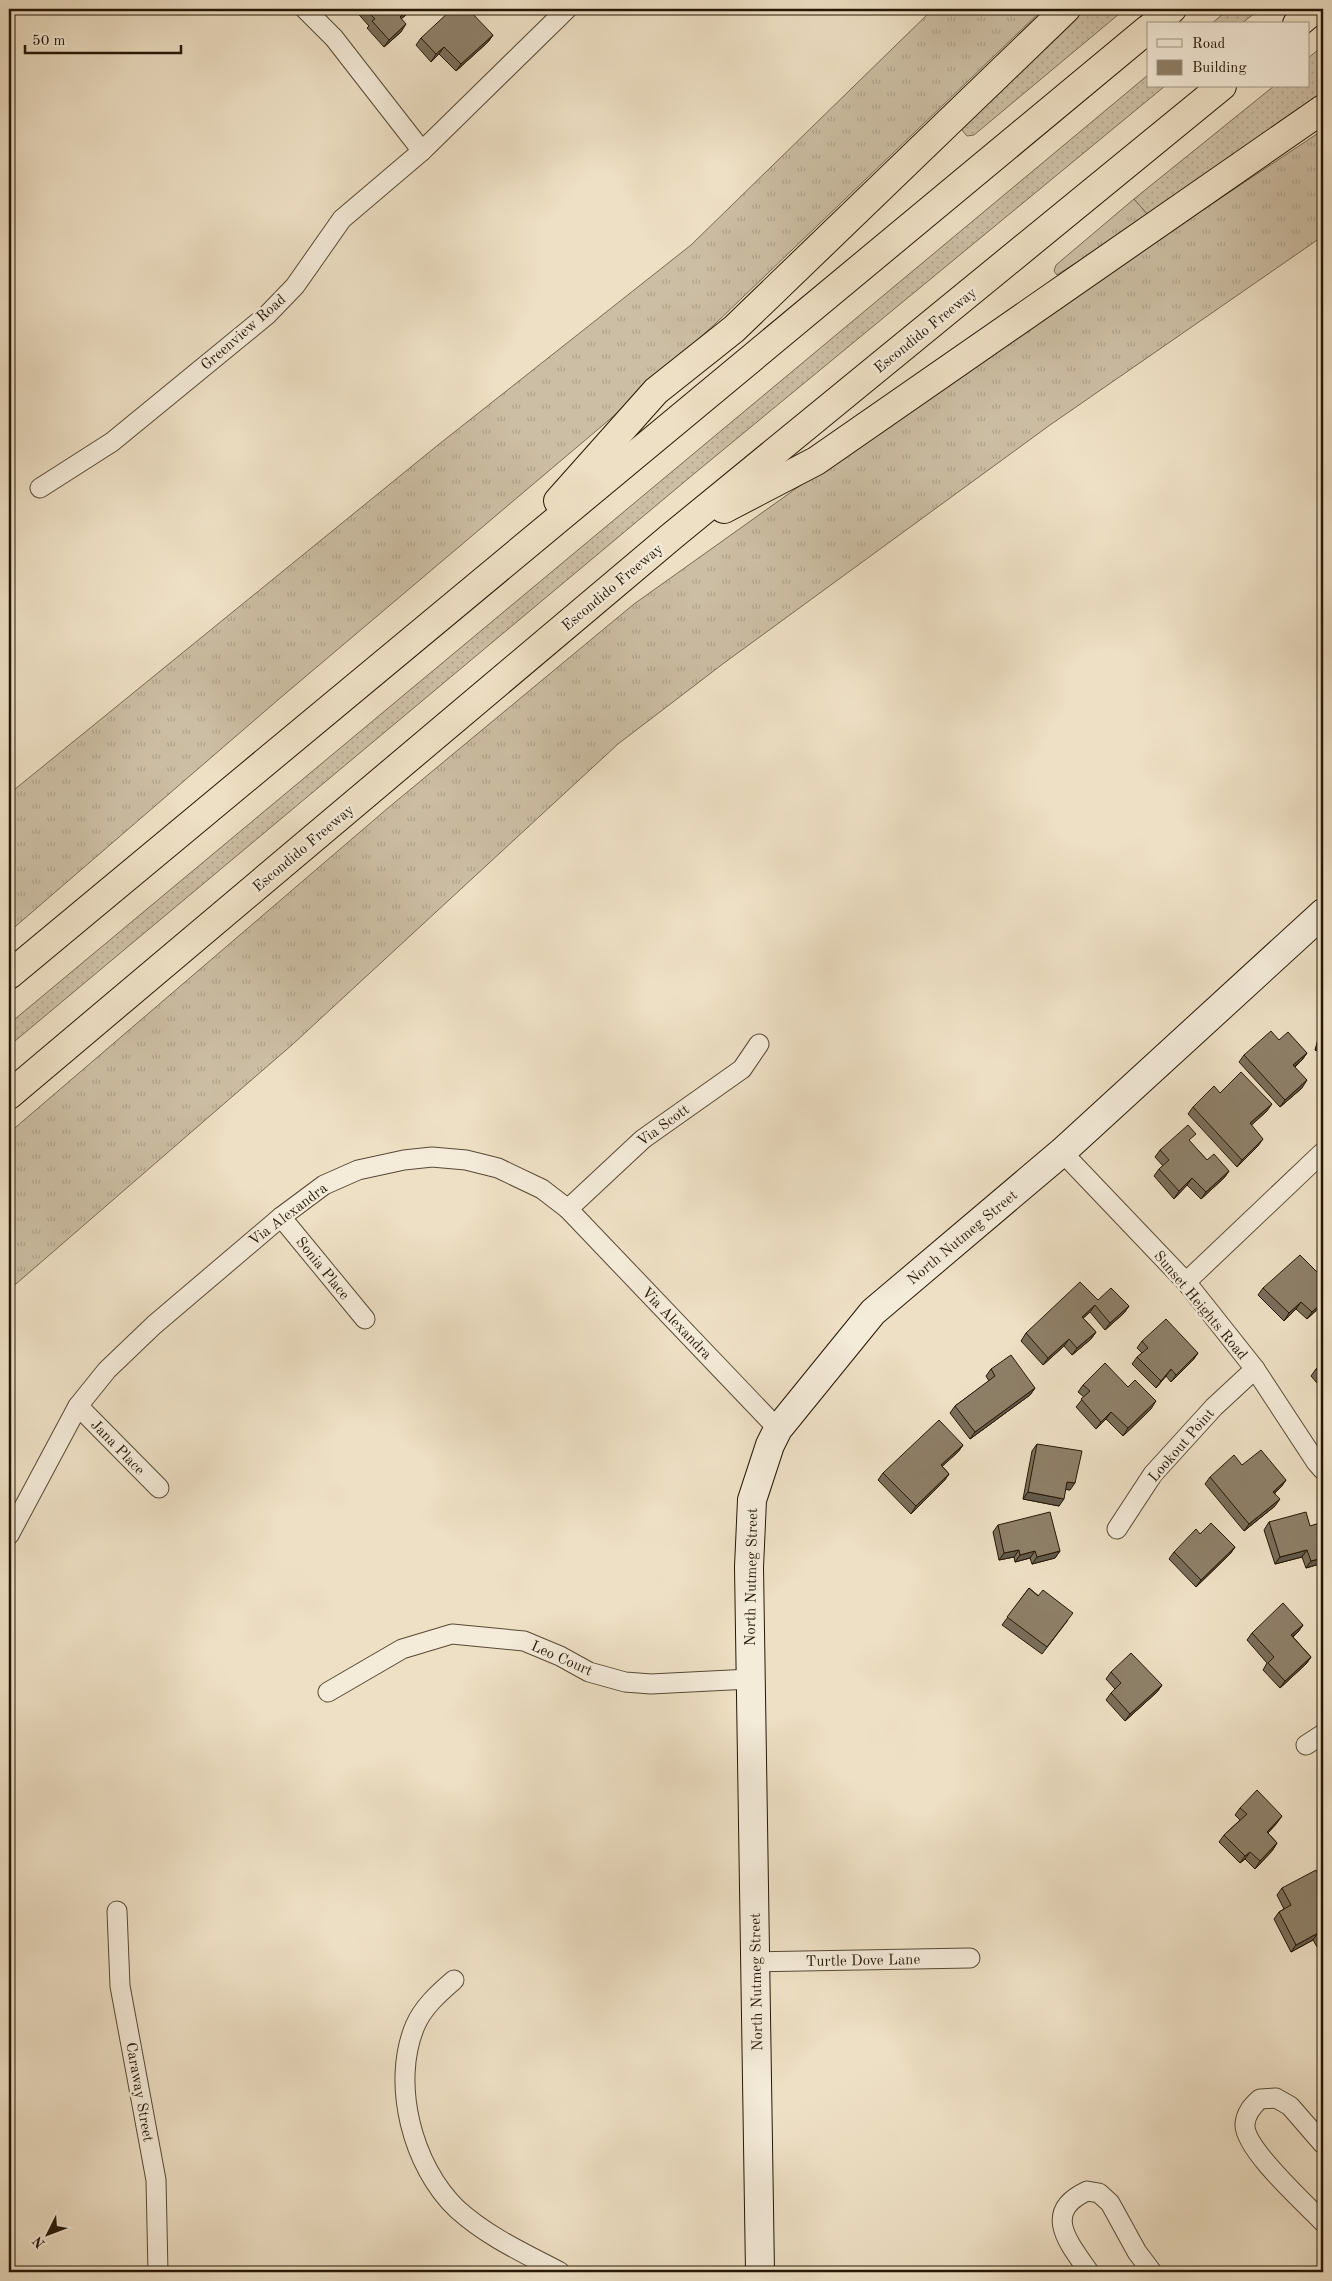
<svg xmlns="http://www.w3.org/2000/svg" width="1332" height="2281" viewBox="0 0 1332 2281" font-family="'Old Standard TT',serif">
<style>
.grass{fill:url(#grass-tufts);stroke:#786a54}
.garden{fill:url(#garden-dots);stroke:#786a54}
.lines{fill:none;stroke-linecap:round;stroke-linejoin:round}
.street-casing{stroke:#574935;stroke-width:21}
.secondary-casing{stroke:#251705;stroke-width:30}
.highway-casing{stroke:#251705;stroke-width:30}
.street{stroke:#f4ebd9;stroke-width:19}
.secondary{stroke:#f4ebd9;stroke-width:28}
.highway{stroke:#eee0c5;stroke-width:28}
.wall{fill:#7a6e5a;stroke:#251705}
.shaded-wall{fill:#635a4a;stroke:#251705}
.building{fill:#8e8069;stroke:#251705}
.labels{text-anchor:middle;stroke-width:5;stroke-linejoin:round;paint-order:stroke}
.street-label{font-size:15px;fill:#251705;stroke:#f4ebd9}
</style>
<defs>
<pattern id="grass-tufts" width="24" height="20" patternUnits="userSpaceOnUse" patternTransform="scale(1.25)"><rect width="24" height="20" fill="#ccbea4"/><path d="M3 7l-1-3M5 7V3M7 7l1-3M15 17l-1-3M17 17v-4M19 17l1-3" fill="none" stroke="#afa38c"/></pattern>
<pattern id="garden-dots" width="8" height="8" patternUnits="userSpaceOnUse" patternTransform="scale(1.25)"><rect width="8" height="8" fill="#ccbea4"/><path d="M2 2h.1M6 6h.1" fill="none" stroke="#afa38c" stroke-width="1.8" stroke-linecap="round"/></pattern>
</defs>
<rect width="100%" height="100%" fill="#eee0c5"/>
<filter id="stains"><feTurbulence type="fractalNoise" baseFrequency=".004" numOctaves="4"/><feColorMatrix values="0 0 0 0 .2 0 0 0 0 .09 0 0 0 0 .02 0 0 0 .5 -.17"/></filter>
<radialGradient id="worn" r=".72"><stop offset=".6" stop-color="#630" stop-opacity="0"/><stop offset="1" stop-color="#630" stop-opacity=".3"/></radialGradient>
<g class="grass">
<polygon points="933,9 1043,9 716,323 609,420 279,699 9,932 9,794 438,445 691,245"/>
<polygon points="1323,130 1323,236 1050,425 724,663 618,744 293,1044 9,1290 9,1133 388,808 634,604 968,366"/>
<polygon points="1134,199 1149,216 1057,275 1054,271 1056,265"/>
</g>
<g class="garden">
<polygon points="1080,9 1125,9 974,135 967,136 961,129 964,122"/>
<polygon points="1229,9 1260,9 1241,24 1211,24"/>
<polygon points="1323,46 1323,95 1149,216 1134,199 1274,86 1308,86 1308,58"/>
<polygon points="1148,75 1148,86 1165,86 695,473 9,1046 9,1024"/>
</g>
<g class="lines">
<g class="street-casing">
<g id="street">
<polyline points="305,9 334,38 422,151"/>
<polyline points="40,488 112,442 267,315 295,286 342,219 422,151 567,9"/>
<polyline points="1062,1152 1186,1282 1255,1369 1316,1462 1323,1470"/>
<polyline points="568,1209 643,1139 742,1069 759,1044"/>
<polyline points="281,1217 365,1319"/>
<polyline points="1186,1282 1323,1152"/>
<polyline points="78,1406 159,1488"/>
<polyline points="1117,1529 1153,1474 1214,1407 1255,1369"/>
<polyline points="9,1535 78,1406 107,1370 154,1325 281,1217 324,1185 358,1170 404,1160 432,1157 466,1160 498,1168 542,1189 568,1209 778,1429"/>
<polyline points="328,1692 402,1649 452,1634 524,1641 560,1656 589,1672 625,1682 651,1684 750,1679"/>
<polyline points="1306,1745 1323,1734"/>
<polyline points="117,1911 120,1986 156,2180 158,2272"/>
<polyline points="755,1962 970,1958"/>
<path d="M 454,1980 C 439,1993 423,2007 415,2026 C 391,2083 412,2166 457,2209 C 488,2237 524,2253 560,2272"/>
<path d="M 1323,2144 L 1290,2106 L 1276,2098 L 1260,2099 C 1252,2106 1246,2113 1245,2124 C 1243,2148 1306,2204 1323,2222"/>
<path d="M 1089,2272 C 1068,2242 1042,2212 1087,2191 L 1099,2193 L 1110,2203 L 1137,2252 L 1152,2272"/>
</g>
</g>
<g class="secondary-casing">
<polyline id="secondary" points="760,2272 749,1567 752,1500 770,1445 778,1429 873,1312 1062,1152 1323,913"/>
</g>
<g class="highway-casing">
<g id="highway">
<polyline points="1154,24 1172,9"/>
<polyline points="1297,24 1315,9"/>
<polyline points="558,501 656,391 734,329 1066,9"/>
<polyline points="724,509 816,461 1323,109"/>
<polyline points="9,975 1148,29"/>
<polyline points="9,1095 672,536 1222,86"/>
</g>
</g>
<use href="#street" class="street"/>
<use href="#secondary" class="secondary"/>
<use href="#highway" class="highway"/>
</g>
<g class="wall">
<polygon points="354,9 410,9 407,14 401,19 401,32 384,47 367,28 369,26"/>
<polygon points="493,35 488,42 456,71 439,54 431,62 416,45 421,38"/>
<polygon points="1323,1021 1323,1053 1315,1050"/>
<polygon points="1279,1040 1307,1053 1302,1060 1295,1067 1302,1088 1280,1107 1239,1062 1244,1055"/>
<polygon points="1220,1093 1267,1111 1251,1125 1258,1146 1237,1167 1188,1114 1193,1107"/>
<polygon points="1190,1142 1207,1160 1229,1171 1224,1178 1201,1199 1187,1185 1174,1199 1154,1176 1159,1169 1163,1166 1155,1157 1160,1150"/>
<polygon points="1323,1278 1323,1304 1307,1319 1296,1309 1284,1321 1258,1295 1263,1288"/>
<polygon points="1098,1300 1129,1306 1124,1313 1105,1330 1090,1312 1083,1318 1096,1332 1091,1339 1072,1355 1064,1346 1043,1365 1021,1341 1026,1333"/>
<polygon points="1142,1341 1198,1353 1193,1360 1171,1382 1166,1376 1156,1388 1132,1364 1137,1357 1142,1353 1137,1348"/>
<polygon points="1323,1362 1323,1390 1311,1376 1316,1369"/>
<polygon points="991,1369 1035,1388 1030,1395 970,1439 950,1413 955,1406 989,1381 986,1376"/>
<polygon points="1083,1385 1151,1409 1123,1436 1106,1419 1096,1429 1076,1407 1084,1397 1078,1392"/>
<polygon points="1037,1444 1070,1490 1066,1489 1059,1506 1023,1499 1032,1451"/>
<polygon points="963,1445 958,1452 942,1466 949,1474 944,1481 911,1514 878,1480 883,1473"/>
<polygon points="1242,1465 1286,1480 1281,1487 1275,1493 1275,1506 1244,1531 1205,1484 1210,1477"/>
<polygon points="1269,1522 1310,1526 1323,1563 1306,1568 1302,1557 1275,1564 1264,1530"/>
<polygon points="998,1525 1060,1551 1055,1558 1032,1564 1030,1558 1015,1562 1014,1557 999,1560 993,1532"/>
<polygon points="1200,1534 1235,1547 1230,1554 1196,1587 1169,1559 1174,1552"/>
<polygon points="1029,1588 1068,1620 1042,1654 1002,1625"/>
<polygon points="1303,1625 1298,1632 1293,1637 1311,1657 1306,1664 1280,1688 1263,1670 1267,1663 1247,1640 1252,1633"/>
<polygon points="1111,1672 1162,1685 1157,1692 1125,1721 1106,1700 1111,1693 1115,1689 1106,1679"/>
<polygon points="1240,1808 1277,1823 1268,1833 1277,1843 1272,1851 1255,1869 1245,1859 1240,1863 1219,1842 1224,1835 1240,1820 1235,1815"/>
<polygon points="1323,1885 1323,1902 1320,1903 1323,1910 1323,1948 1319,1950 1313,1940 1291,1952 1274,1919 1279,1912 1284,1909 1277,1895 1282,1888"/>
</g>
<g class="shaded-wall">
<polygon points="409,9 410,9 407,14 395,24 400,17"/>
<polygon points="406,24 401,32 384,47 389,40"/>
<polygon points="493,35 488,42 456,71 461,64"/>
<polygon points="444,47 439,54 431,62 436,54"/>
<polygon points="1320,1043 1323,1044 1323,1053 1315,1050"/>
<polygon points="1307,1053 1302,1060 1288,1072 1293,1065"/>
<polygon points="1307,1080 1302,1088 1280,1107 1285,1100"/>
<polygon points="1272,1104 1267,1111 1245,1131 1250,1123"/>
<polygon points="1263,1139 1258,1146 1237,1167 1242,1160"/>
<polygon points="1229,1171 1224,1178 1201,1199 1206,1192"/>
<polygon points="1192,1178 1187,1185 1174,1199 1179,1191"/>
<polygon points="1301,1302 1296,1309 1284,1321 1289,1313"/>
<polygon points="1323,1302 1323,1304 1307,1319 1312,1312"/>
<polygon points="1095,1305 1090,1312 1077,1324 1082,1317"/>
<polygon points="1129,1306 1124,1313 1105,1330 1110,1323"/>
<polygon points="1096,1332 1091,1339 1072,1355 1077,1348"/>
<polygon points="1069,1339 1064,1346 1043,1365 1048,1358"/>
<polygon points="1198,1353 1193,1360 1171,1382 1176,1375"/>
<polygon points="1171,1369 1166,1376 1156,1388 1161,1381"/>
<polygon points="1035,1388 1030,1395 970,1439 975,1432"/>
<polygon points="1156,1401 1151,1409 1123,1436 1128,1428"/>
<polygon points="1111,1412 1106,1419 1096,1429 1101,1422"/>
<polygon points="963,1445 958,1452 936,1472 941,1465"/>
<polygon points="949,1474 944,1481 911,1514 916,1506"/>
<polygon points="1286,1480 1281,1487 1268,1499 1273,1492"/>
<polygon points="1067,1482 1075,1483 1070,1490 1062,1489"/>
<polygon points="1028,1492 1064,1499 1059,1506 1023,1499"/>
<polygon points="1280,1499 1275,1506 1244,1531 1249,1524"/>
<polygon points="1235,1547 1230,1554 1196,1587 1201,1580"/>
<polygon points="1019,1550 1014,1557 999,1560 1004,1553"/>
<polygon points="1307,1550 1302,1557 1275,1564 1280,1557"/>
<polygon points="1035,1551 1030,1558 1015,1562 1020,1555"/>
<polygon points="1060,1551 1055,1558 1032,1564 1037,1557"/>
<polygon points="1323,1558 1323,1563 1306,1568 1311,1561"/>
<polygon points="1303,1625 1298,1632 1286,1642 1291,1635"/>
<polygon points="1311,1657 1306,1664 1280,1688 1285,1681"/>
<polygon points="1162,1685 1157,1692 1125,1721 1130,1714"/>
<polygon points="1282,1816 1277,1823 1262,1839 1267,1832"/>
<polygon points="1277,1843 1272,1851 1255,1869 1260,1861"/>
<polygon points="1250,1852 1245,1859 1240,1863 1245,1856"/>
<polygon points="1323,1897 1323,1902 1313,1907 1318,1900"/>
<polygon points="1318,1933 1313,1940 1291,1952 1296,1945"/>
<polygon points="1323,1944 1323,1948 1319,1950"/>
</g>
<g class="building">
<polygon points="365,9 409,9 400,17 406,24 389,40 372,21 375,19"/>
<polygon points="452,9 468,9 493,35 461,64 444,47 436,54 421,38"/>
<polygon points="1271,1031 1279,1040 1288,1032 1307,1053 1293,1065 1307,1080 1285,1100 1244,1055"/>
<polygon points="1323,1031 1323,1044 1320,1043"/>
<polygon points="1241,1072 1272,1104 1250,1123 1263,1139 1242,1160 1193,1107 1214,1086 1220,1093"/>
<polygon points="1188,1125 1196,1134 1189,1140 1207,1160 1214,1154 1229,1171 1206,1192 1192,1178 1179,1191 1159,1169 1169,1160 1160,1150"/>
<polygon points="1300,1255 1323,1278 1323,1302 1312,1312 1301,1302 1289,1313 1263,1288"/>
<polygon points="1080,1282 1098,1300 1111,1288 1129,1306 1110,1323 1095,1305 1082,1317 1096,1332 1077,1348 1069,1339 1048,1358 1026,1333"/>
<polygon points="1166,1319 1198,1353 1176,1375 1171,1369 1161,1381 1137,1357 1148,1348 1142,1341"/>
<polygon points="1011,1355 1035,1388 975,1432 955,1406 995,1376 991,1369"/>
<polygon points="1323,1362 1323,1377 1316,1369"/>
<polygon points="1105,1363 1128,1387 1135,1380 1156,1401 1128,1428 1111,1412 1101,1422 1081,1399 1090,1391 1083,1385"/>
<polygon points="939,1420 963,1445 941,1465 949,1474 916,1506 883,1473"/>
<polygon points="1037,1444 1082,1451 1075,1483 1067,1482 1064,1499 1028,1492"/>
<polygon points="1261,1450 1286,1480 1273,1492 1280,1499 1249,1524 1210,1477 1234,1455 1242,1465"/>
<polygon points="1050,1512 1060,1551 1037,1557 1035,1551 1020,1555 1019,1550 1004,1553 998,1525"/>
<polygon points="1306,1512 1310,1526 1323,1522 1323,1558 1311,1561 1307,1550 1280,1557 1269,1522"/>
<polygon points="1211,1523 1235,1547 1201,1580 1174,1552 1196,1529 1200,1534"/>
<polygon points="1029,1588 1038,1596 1043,1590 1073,1613 1047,1647 1007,1617"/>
<polygon points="1283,1603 1303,1625 1291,1635 1311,1657 1285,1681 1268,1663 1274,1657 1252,1633"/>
<polygon points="1131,1653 1162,1685 1130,1714 1111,1693 1121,1683 1111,1672"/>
<polygon points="1257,1790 1282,1816 1267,1832 1277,1843 1260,1861 1250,1852 1245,1856 1224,1835 1247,1814 1240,1808"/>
<polygon points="1316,1870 1323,1885 1323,1897 1318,1900 1323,1910 1323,1943 1318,1933 1296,1945 1279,1912 1291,1905 1282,1888"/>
</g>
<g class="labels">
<g class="street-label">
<text transform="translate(925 330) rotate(-39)" y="5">Escondido Freeway</text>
<text transform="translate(243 332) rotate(-41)" y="5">Greenview Road</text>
<text transform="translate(612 587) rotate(-40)" y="5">Escondido Freeway</text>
<text transform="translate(303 848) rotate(-40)" y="5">Escondido Freeway</text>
<text transform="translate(663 1125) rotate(-36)" y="5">Via Scott</text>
<text transform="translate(288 1214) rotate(-37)" y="5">Via Alexandra</text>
<text transform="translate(962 1237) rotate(-40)" y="5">North Nutmeg Street</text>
<text transform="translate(323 1268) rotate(51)" y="5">Sonia Place</text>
<text transform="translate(1201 1305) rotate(50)" y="5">Sunset Heights Road</text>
<text transform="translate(677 1323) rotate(46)" y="5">Via Alexandra</text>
<text transform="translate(1181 1445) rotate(-49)" y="5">Lookout Point</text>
<text transform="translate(118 1447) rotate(46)" y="5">Jana Place</text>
<text transform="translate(751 1577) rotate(-89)" y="5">North Nutmeg Street</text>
<text transform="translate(562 1658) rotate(24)" y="5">Leo Court</text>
<text transform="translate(863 1960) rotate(-1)" y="5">Turtle Dove Lane</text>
<text transform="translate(756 1982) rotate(-91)" y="5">North Nutmeg Street</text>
<text transform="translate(140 2092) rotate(80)" y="5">Caraway Street</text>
</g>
</g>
<rect width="1332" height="2281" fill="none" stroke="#eee0c5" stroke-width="30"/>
<rect x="10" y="10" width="1312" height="2261" fill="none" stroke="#251705" stroke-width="2.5"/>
<rect x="15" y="15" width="1302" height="2251" fill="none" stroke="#251705"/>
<rect x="1147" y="22" width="162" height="65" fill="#f4ebd9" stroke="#a19684"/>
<rect x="1157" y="39" width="25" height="8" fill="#f4ebd9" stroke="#a19684"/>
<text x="1192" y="48" font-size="15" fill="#251705">Road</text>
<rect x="1157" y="60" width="25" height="15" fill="#8e8069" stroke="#a19684"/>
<text x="1192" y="72" font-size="15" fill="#251705">Building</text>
<g transform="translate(48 2234) rotate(228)" stroke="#f4ebd9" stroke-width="4" paint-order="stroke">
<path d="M0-4L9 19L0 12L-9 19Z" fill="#251705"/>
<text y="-8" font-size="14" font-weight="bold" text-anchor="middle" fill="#251705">N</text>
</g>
<path d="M25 45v8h156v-8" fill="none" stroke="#251705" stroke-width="2.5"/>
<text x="32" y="45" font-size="15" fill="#251705" stroke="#f4ebd9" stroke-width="4" paint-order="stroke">50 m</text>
<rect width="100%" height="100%" filter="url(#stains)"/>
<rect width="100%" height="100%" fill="url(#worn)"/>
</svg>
